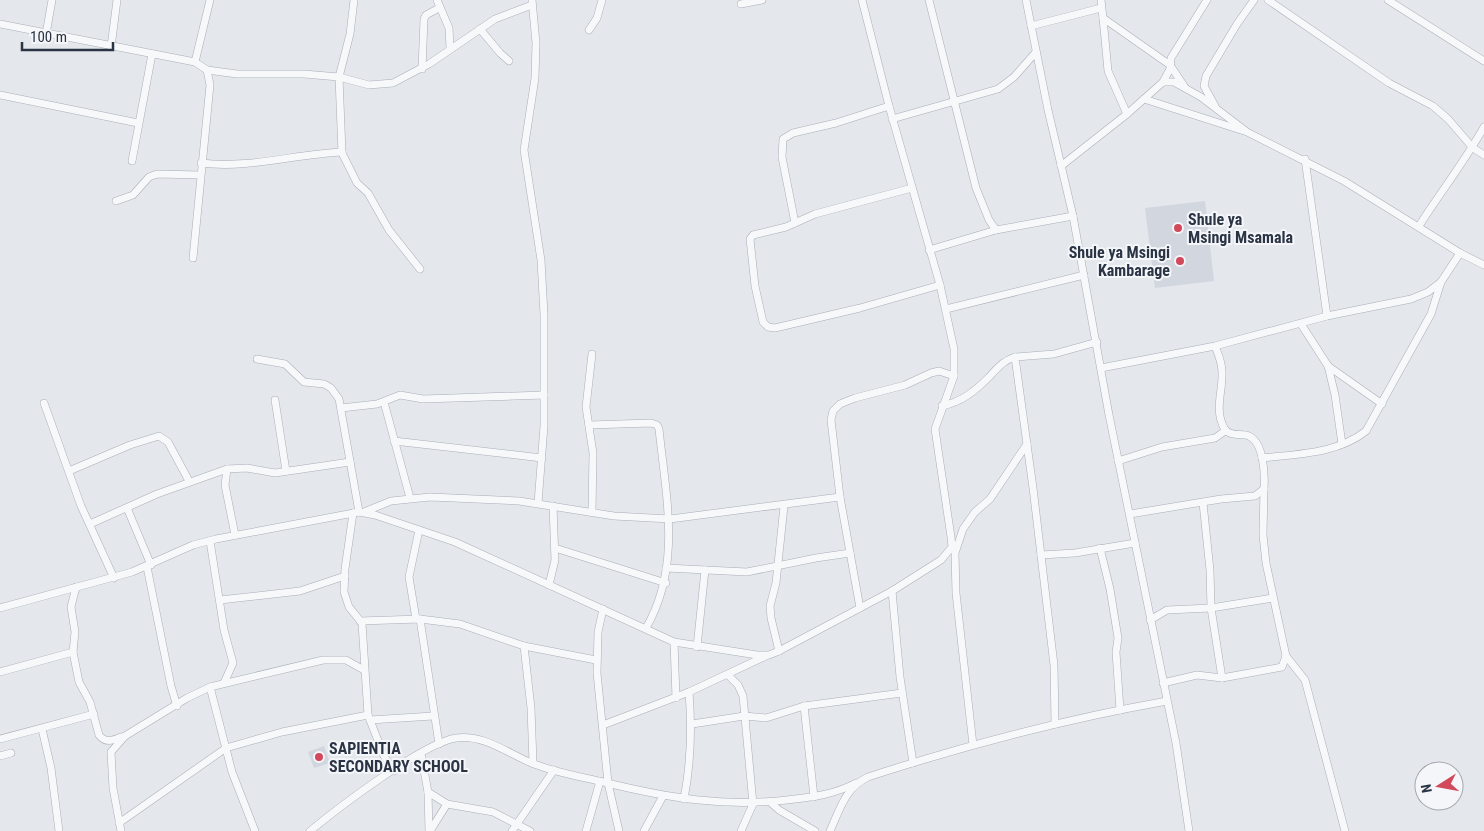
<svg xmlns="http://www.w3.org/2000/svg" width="1484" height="831" viewBox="0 0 1484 831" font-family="'Roboto Condensed',sans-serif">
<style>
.built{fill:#d2d6de}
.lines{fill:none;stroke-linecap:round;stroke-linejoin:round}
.minor-casing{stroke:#a9aeb7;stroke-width:8}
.minor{stroke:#f7f8fa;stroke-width:7}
.poi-dot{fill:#d1495b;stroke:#f4f6f9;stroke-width:2}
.labels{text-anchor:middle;stroke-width:4;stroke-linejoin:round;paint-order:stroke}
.poi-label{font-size:16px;font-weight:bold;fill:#2b3445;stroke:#f4f6f9;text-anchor:start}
</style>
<rect width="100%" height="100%" fill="#e4e7ec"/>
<g class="built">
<polygon points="1205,201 1214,281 1155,288 1145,208"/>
<polygon points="324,746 330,763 314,768 308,752"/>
</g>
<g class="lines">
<g class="minor-casing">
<g id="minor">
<polyline points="354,0 350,34 339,77 342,153 357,183 368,193 389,230 420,269"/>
<polyline points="437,0 449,28 450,48"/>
<polyline points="532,0 536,43 535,78 524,150 541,260 544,315 544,426 538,503"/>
<polyline points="929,0 976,188 989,220 996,230"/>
<polyline points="1026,0 1048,110 1073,216 1109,415 1176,743 1189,831"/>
<polyline points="1101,0 1103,18 1170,65 1184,86"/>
<polyline points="1268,0 1389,83 1433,106 1448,119 1473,148 1484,155"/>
<polyline points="1388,0 1484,61"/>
<polyline points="741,4 762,0"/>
<polyline points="1103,18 1108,71 1127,114"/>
<polyline points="0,24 195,62 207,70 210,85 193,258"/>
<polyline points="1031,26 1101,8"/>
<polyline points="480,29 500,53 509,61"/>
<polyline points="589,30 597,18 602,0"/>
<polyline points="46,34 52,0"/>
<polyline points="111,47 117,0"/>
<polyline points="195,62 210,0"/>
<polyline points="422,69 424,19 426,15 439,8"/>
<polyline points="207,70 237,74 304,74 339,77 369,85 393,83 429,64 495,19 532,5"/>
<polyline points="1163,82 1170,69 1171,58 1207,0"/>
<polyline points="0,95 138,123"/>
<polyline points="1144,99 1244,131"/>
<polyline points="1215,106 1204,86 1206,76 1237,24 1254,0"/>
<polyline points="892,119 998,89 1014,77 1036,52"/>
<polyline points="1305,159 1327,316"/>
<polyline points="132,161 152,54"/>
<path d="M 201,163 C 249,169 295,154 342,152"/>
<polyline points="1061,166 1127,114 1163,82 1174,82 1201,97 1247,132 1344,181 1460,253 1484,265"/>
<polyline points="912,188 815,214 786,227 753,235 750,239 755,286 763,322 768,327 775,328 860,308 940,285"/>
<polyline points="116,201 133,195 149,177 157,174 200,175"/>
<polyline points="795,223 782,157 783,139 793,133 836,123 889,106"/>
<path d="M 1419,226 C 1440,193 1465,161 1484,127"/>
<polyline points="929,250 996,230 1073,216"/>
<polyline points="946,309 1084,275"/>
<polyline points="1301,324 1328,366 1335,395 1342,444"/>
<polyline points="592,354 586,407 593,453 592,512"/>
<polyline points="257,359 285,364 304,382 324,384 331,388 339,399 359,512"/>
<polyline points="1328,366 1382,404"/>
<polyline points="1101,368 1215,346 1327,316 1411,299 1428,292 1441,282 1460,253"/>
<polyline points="275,400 286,471"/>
<polyline points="384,402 410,498"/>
<polyline points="44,403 81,506 114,578"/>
<path d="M 942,406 C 961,402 974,392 988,378 C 997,369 1002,361 1015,357"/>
<polyline points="341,408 377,404 400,395 423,399 544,395"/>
<path d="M 589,425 L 651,423 L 657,425 L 659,429 C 666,497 682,566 646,628"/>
<polyline points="394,441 542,458"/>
<path d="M 1262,458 C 1297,454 1337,454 1366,431 L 1431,314 L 1441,282"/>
<polyline points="1118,461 1162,447 1215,438 1225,431"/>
<polyline points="227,469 225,485 235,535"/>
<polyline points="69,471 130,445 159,436 168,442 189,481"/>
<polyline points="840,497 831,420 833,411 840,404 855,398 905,385 931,373 939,371 954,376"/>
<polyline points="1203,503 1210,570 1211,608 1222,678"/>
<polyline points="127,508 151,565"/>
<polyline points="364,512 391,501 430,497 519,501 614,516 670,519 840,497 860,608"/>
<polyline points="353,513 345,569 344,592 349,607 362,623 368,715 384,756 394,771"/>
<path d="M 1130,514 L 1221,499 L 1255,496 L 1264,489 C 1265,475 1264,443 1249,436 C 1241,433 1229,437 1224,428 C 1214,409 1223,391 1222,372 C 1222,362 1218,354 1215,346"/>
<polyline points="90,524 157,494 227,469 247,468 275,473 350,462"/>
<polyline points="210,541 224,630 233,663 224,683"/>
<polyline points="555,548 666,583"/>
<polyline points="1100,548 1110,589 1118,638 1116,652 1120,710"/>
<polyline points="1041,555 1075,553 1135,543"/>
<polyline points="147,567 171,686 177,706"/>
<polyline points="666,568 747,572 816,558 850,553"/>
<polyline points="549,585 555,560 553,506"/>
<path d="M 76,587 L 71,607 L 75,632 L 73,652 L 79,682 L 90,702 L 99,735 C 105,743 112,741 121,737"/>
<polyline points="892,591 900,677 913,763"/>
<polyline points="220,600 300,591 345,576"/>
<polyline points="0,608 132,572 193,545 216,539 359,512 375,515 455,542 674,642 757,655 769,655 779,651 892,591 941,560 952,547 951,537 935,429 954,376 954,349 940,285 889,106 862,0"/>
<polyline points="603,609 598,632 597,673 608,783 619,831"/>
<polyline points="416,619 409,577 419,530"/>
<polyline points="420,619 439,744"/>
<polyline points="1150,620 1167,610 1211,608 1273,598"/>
<polyline points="360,621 420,619 460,624 524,646 596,660"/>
<polyline points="674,642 676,698"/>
<polyline points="524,646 531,708 533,763"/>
<polyline points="697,647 705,570"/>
<polyline points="779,651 771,618 770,606 776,583 784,506"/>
<polyline points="1286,656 1305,680 1345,831"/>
<polyline points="0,672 73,652"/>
<polyline points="728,675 738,685 743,696 753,804 741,831"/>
<polyline points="1163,683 1197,675 1222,678 1282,667 1286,656 1266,563 1263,535 1264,489"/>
<polyline points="210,687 232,772 255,831"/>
<polyline points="804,706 814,797"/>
<polyline points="370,720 433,716"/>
<polyline points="692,724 744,716 766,718 804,706 902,693"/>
<polyline points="1055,724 1054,665 1033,488 1015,357 1054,354 1097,342"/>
<polyline points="603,725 689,692 766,656"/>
<polyline points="42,729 51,768 59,831"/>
<polyline points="0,739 94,714"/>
<polyline points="973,745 956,593 955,553 963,529 975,512 990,499 1027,444"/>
<polyline points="421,754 428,792 429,831"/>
<polyline points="0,756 11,753"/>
<polyline points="428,792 447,804 493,812 530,831"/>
<path d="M 684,799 C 691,763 692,729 689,692"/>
<polyline points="770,802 779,810 815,831"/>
<polyline points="119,823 226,748 282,732 368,715"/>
<polyline points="121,831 113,788 111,752 125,736 187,698 210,687 323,660 346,660 364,670"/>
<path d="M 310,831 C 338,808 423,743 456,738 C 485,734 508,754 534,764 C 557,773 583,777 607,783 C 669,798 723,807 787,800 C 812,797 833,795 856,783"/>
<polyline points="430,831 447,804"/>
<polyline points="512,831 554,770"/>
<polyline points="586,831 600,781"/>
<polyline points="644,831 663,796"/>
<path d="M 830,831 C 840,809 845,788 868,777 C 966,745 1066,719 1167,701"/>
</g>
</g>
<use href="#minor" class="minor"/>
</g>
<g class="poi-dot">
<circle cx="1178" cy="228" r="5"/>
<circle cx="1180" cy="261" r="5"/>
<circle cx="319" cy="757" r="5"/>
</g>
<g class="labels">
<g class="poi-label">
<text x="1188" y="225">Shule ya<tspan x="1188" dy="18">Msingi Msamala</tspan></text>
<text x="1170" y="258" text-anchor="end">Shule ya Msingi<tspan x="1170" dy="18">Kambarage</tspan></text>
<text x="329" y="754">SAPIENTIA<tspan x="329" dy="18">SECONDARY SCHOOL</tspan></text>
</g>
</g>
<g transform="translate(1439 786) rotate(259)"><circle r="24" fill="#f4f6f9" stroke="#a4a8b1"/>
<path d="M0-4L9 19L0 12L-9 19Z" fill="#d1495b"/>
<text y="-8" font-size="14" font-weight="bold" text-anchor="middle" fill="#2b3445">N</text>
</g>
<path d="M22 42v8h91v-8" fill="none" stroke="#2b3445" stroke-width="2.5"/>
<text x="30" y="42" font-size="15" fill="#2b3445" stroke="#f4f6f9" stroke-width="4" paint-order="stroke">100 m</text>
</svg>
